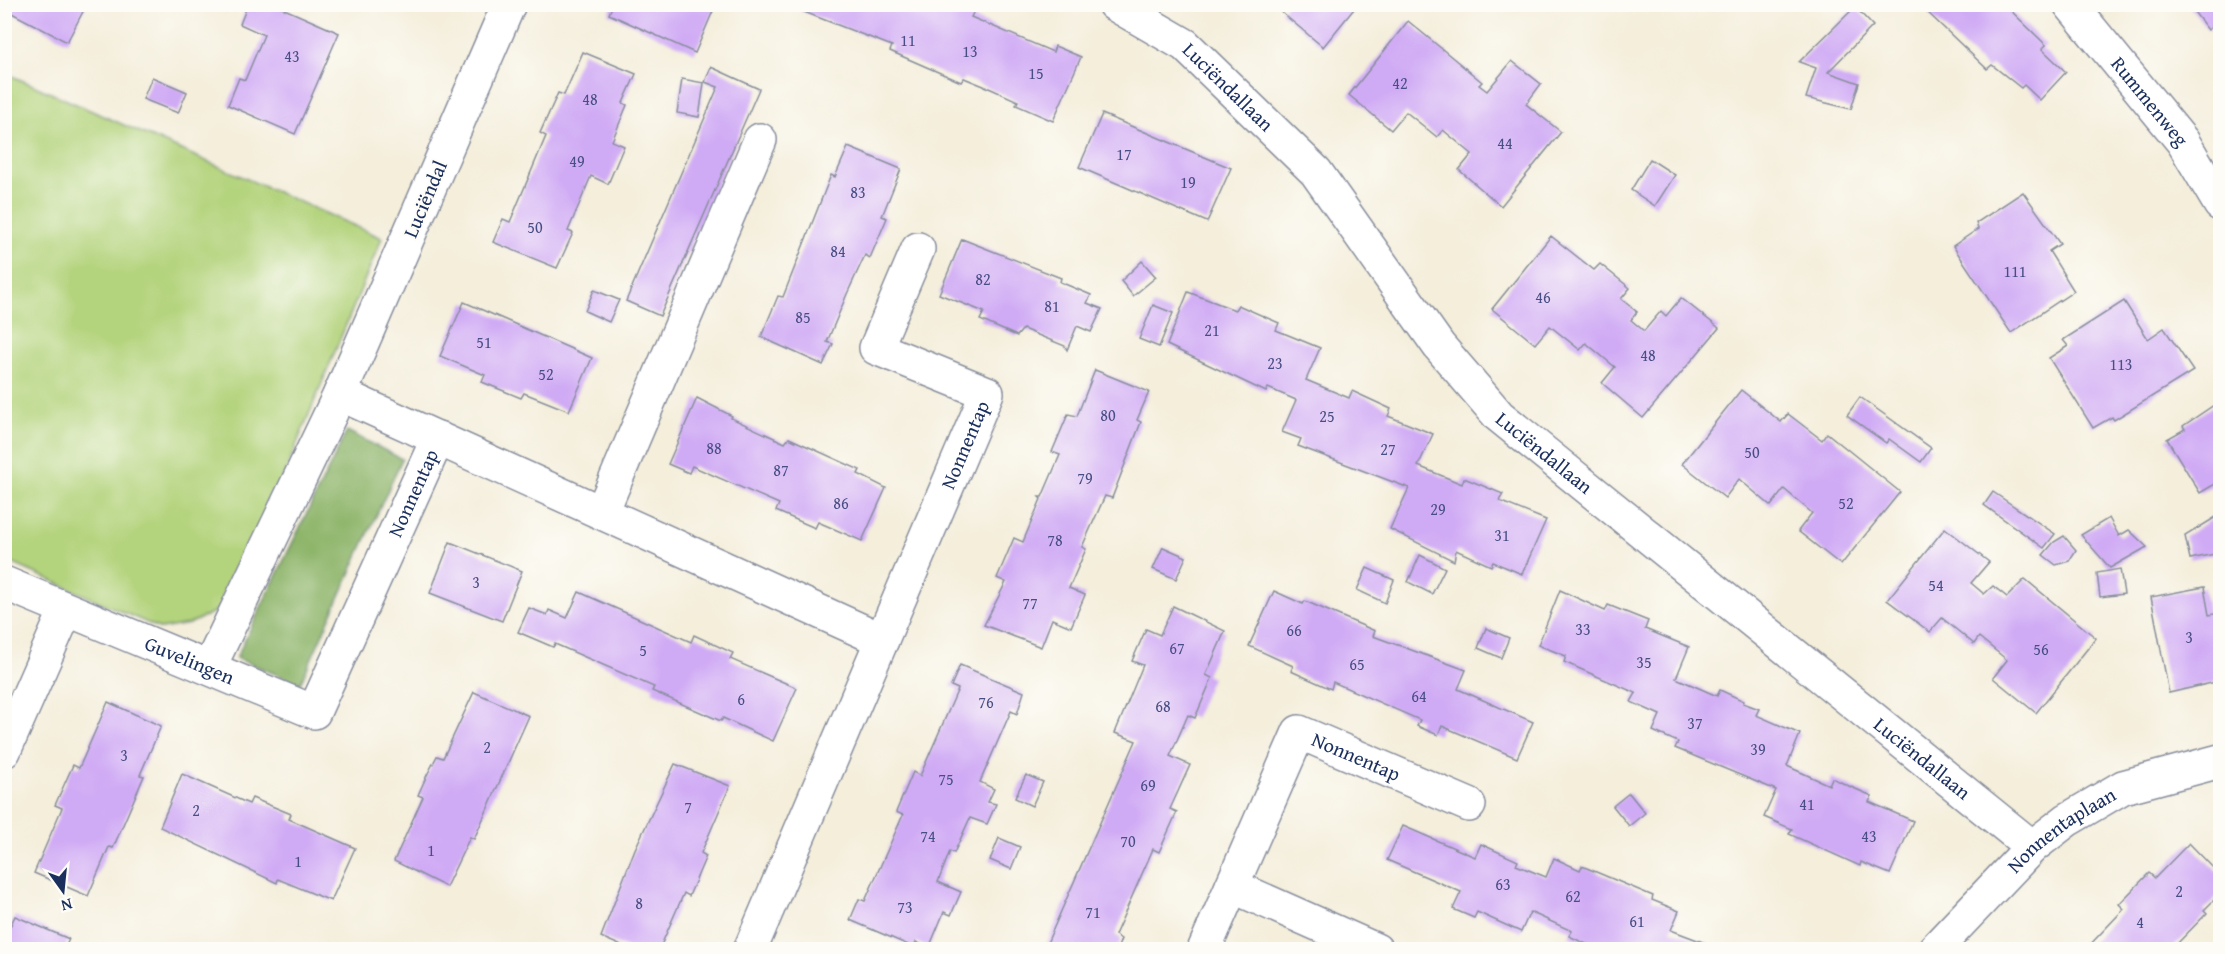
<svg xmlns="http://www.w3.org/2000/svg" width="2225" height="954" viewBox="0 0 2225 954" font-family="'Gentium Book Plus',serif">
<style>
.green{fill:#b3d37b;stroke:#67816c;stroke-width:1.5}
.forest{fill:#8eb56b;stroke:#547264;stroke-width:1.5}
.building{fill:#d0abf5}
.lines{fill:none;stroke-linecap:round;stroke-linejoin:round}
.minor-casing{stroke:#888e9c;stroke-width:36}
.minor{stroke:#fff;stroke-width:33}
.labels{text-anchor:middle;stroke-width:4.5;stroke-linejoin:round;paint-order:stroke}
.number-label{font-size:16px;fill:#484e84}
.street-label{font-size:20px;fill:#1b2f5e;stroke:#fdfcf7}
</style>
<rect width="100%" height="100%" fill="#fdfcf7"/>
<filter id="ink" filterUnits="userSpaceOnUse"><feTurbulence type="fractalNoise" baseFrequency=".0167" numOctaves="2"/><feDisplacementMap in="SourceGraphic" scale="12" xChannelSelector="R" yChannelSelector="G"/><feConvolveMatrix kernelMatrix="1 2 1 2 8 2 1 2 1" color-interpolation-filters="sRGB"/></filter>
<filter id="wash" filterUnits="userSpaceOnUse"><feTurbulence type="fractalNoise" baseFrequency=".008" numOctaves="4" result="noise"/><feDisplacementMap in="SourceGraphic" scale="24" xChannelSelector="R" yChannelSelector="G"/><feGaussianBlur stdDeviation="1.35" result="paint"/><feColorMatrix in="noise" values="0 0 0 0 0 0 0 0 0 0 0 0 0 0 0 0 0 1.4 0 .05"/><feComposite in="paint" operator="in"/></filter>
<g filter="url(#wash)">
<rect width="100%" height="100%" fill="#f4eedb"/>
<polygon class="green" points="5,73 382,238 235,593 214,612 189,624 161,629 5,560"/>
<polygon class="forest" points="347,431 402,459 300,684 236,658"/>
<g id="blocks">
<g class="building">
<polygon points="4,4 87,4 67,42 4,9"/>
<polygon points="248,4 273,4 339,33 295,134 228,105 239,78 245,80 264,35 240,24"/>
<polygon points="613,4 716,4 695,53 609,14"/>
<polygon points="801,4 958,4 974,11 971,17 1053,52 1055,46 1081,57 1053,121 1016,105 1018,101 991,89 964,78 961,82 890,51 892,46 799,10"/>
<polygon points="1287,4 1358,4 1323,47 1281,12"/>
<polygon points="1927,4 2004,4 2046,45 2042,49 2066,72 2040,100 2024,85 2021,88 1992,65 1987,69 1923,8"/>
<polygon points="2188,4 2220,4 2220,20 2208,30"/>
<polygon points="1855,7 1873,26 1828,72 1859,83 1851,109 1806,98 1816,68 1799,62"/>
<polygon points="1408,21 1482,82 1479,85 1487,91 1512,61 1541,84 1526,104 1561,132 1501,206 1459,170 1472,154 1443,130 1437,137 1406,112 1391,130 1349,95"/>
<polygon points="583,52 636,74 623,103 627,105 612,141 624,146 608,184 591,176 568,231 573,233 557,268 493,242 503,219 510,222 546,136 540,133 558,93 564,95"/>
<polygon points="711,67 759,89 660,316 626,301 718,87 705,82"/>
<polygon points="152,77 187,92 178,113 143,99"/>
<polygon points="682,79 704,83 699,117 677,113"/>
<polygon points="1102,114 1231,168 1207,222 1079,167"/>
<polygon points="848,147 901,169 882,216 887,218 870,258 865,255 847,294 827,342 833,344 823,365 761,337 778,296 783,297 831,175 835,177"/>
<polygon points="1650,159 1675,175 1655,206 1631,190"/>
<polygon points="2023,192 2060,244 2049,251 2074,291 2011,333 1953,246 1978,229 1976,223"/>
<polygon points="1551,236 1594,270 1600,264 1630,288 1621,299 1637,312 1631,320 1644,331 1661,311 1666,316 1681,298 1719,328 1643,418 1602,383 1615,367 1586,343 1580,350 1550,326 1535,344 1492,309"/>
<polygon points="962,239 1061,278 1060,282 1091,295 1087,303 1102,309 1091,332 1077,326 1067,350 1065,346 1023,329 1017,336 980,320 984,312 939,294"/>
<polygon points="1142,261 1156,277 1133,296 1121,281"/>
<polygon points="594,290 619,300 609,322 585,311"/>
<polygon points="1188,292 1235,310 1238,305 1279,323 1276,330 1320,348 1306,380 1349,398 1352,391 1391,409 1388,416 1433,434 1418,466 1462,484 1464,478 1503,494 1499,501 1546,520 1522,574 1493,562 1491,566 1456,550 1454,561 1390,529 1409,488 1298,446 1301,439 1282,432 1296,400 1268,388 1266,392 1167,345"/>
<polygon points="2124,301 2148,339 2164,328 2193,371 2114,420 2112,417 2093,428 2049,358 2068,346 2063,340"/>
<polygon points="464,302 592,358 569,411 524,393 521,398 482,382 485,375 440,356"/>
<polygon points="1153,305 1173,313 1159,347 1139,339"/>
<polygon points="1095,370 1149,392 1137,420 1141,422 1112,498 1105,496 1082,547 1086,549 1069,588 1085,595 1071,627 1052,619 1041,647 984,625 1006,582 997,578 1014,538 1023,542 1041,499 1039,497 1042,497 1060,455 1052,452 1068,414 1077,416"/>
<polygon points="1741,390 1781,422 1788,414 1822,440 1827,433 1900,492 1841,565 1798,531 1812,513 1784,489 1771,506 1739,479 1725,498 1682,464"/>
<polygon points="1860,397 1931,448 1921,462 1889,439 1886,443 1847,415"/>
<polygon points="697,398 732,416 731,418 785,443 789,438 860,470 858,474 886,488 862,541 818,522 815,528 776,511 779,504 692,466 689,473 668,464"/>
<polygon points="2220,401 2220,481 2200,493 2167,439 2185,429 2183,426"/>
<polygon points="1993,492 2055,534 2044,548 1984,505"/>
<polygon points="2216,517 2220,529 2220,553 2190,559 2185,536"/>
<polygon points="2109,518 2119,536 2129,530 2147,547 2110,568 2081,535"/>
<polygon points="1945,528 1989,562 1971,583 1984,594 1993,586 2007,597 2025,579 2096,638 2036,713 1993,678 2007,660 1979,637 1974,644 1942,618 1930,632 1887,600"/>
<polygon points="2064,536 2076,550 2069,561 2056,565 2043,555 2054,542"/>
<polygon points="450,542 522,571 502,621 430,593"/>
<polygon points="1163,547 1186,557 1176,579 1153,569"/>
<polygon points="1420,555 1445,568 1432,594 1408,582"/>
<polygon points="1367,568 1394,580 1385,603 1357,590"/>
<polygon points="2120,569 2124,594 2100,597 2097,573"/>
<polygon points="2204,587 2209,615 2220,613 2220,658 2217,658 2220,681 2169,693 2151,597"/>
<polygon points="1560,590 1605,611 1608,605 1648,621 1645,629 1689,647 1676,678 1717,696 1720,690 1744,701 1743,703 1759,709 1756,715 1800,734 1787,766 1829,785 1832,778 1851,787 1872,796 1869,802 1913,821 1890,874 1861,862 1860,866 1789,834 1792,829 1764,817 1776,790 1675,748 1678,742 1653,731 1660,715 1631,702 1636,693 1564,662 1566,656 1538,645"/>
<polygon points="1274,591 1303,604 1305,601 1375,631 1373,636 1466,670 1458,689 1533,722 1517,758 1442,726 1438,735 1417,726 1420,720 1333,682 1331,689 1291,671 1293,666 1249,646"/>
<polygon points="579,592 691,642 694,635 733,653 730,659 797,688 773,741 723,718 721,721 652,691 654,687 555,644 553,647 518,632 529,608 547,615 549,610 567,618"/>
<polygon points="1173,606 1225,631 1206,675 1212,678 1195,718 1188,715 1170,756 1190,765 1170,809 1177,812 1159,852 1153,849 1115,935 1121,939 1117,950 1044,950 1136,741 1115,733 1143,665 1132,661 1146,629 1160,635"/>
<polygon points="1486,628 1509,638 1501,658 1478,648"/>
<polygon points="960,665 1024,692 1017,714 1011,711 980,782 994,789 988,802 996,804 987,824 970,818 954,853 950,851 938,882 961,892 951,915 944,912 929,948 916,942 913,947 850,920 859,899 865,901 903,815 896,812 913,772 920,776 958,689 951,686"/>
<polygon points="474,692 529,716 474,839 470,837 446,887 394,861 423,797 418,795 427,775 437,756 443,758"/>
<polygon points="108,702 161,726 140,775 144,776 113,848 109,847 88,896 34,873 62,808 55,805 73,765 79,768"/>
<polygon points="675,764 730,786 701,853 706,856 689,896 684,893 659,950 631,950 601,937 635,849"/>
<polygon points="182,774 249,804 252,798 291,814 289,819 355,848 331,901 278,879 277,883 160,827"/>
<polygon points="1026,775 1043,782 1032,806 1015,798"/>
<polygon points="1629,793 1645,813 1629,826 1613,806"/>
<polygon points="1403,826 1475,857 1481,844 1518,861 1516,865 1546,877 1554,858 1580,870 1582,866 1653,896 1652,900 1679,911 1671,930 1724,950 1599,950 1569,936 1572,931 1530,912 1521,932 1477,912 1474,918 1453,909 1461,892 1387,860"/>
<polygon points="999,838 1020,847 1011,869 990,860"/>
<polygon points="2189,843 2220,875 2220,894 2204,910 2207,913 2171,950 2085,950 2124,909 2119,904 2149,873 2155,878"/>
<polygon points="15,916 69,939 64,950 4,950 4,939"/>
</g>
</g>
</g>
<g filter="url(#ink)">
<use href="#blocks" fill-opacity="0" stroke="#888e9c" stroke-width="1.5"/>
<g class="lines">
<g class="minor-casing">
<g id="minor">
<polyline points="509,4 340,394 882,640"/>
<path id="s1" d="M 1114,4 L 1185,45 L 1316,172 L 1439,346 L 1499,416 L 2032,847"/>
<path id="s2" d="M 2070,4 L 2183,142 L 2220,204"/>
<polyline points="602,512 760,140"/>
<path id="s3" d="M 4,583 L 314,712 L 438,438"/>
<polyline points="210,666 340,394"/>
<polyline points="4,751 66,610"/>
<polyline points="1232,886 1376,950"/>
<path id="s4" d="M 750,950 L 987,393 L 876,348 L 918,249"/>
<path id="s5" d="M 1204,950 L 1299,732 L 1469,805"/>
<path id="s6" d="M 1934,950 L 2032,847 L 2067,820 L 2123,787 L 2220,761"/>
</g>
</g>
<use href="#minor" class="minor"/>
</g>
</g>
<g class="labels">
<g class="number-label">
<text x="908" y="46">11</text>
<text x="970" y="57">13</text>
<text x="292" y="62">43</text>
<text x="1036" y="79">15</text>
<text x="1400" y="89">42</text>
<text x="590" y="105">48</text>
<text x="1505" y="149">44</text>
<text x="1124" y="160">17</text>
<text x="577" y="167">49</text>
<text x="1188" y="188">19</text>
<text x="858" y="198">83</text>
<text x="535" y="233">50</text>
<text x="838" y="257">84</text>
<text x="2015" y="277">111</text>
<text x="983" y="285">82</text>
<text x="1543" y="303">46</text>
<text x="1052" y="312">81</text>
<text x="803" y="323">85</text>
<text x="1212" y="336">21</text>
<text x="484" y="348">51</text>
<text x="1648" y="361">48</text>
<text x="1275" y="369">23</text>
<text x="2121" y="370">113</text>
<text x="546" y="380">52</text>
<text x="1108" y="421">80</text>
<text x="1327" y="422">25</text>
<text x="714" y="454">88</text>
<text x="1388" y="455">27</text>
<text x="1752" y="458">50</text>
<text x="781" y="476">87</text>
<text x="1085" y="484">79</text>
<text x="841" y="509">86</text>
<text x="1846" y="509">52</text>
<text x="1438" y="515">29</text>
<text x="1502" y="541">31</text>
<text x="1055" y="546">78</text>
<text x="476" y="588">3</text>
<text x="1936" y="591">54</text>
<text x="1030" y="609">77</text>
<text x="1583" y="635">33</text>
<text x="1294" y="636">66</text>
<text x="2189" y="643">3</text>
<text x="1177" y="654">67</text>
<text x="2041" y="655">56</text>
<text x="643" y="656">5</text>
<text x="1644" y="668">35</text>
<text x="1357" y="670">65</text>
<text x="1419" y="702">64</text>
<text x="741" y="705">6</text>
<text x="986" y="708">76</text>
<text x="1163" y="712">68</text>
<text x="1695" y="729">37</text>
<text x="487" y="753">2</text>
<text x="1758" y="755">39</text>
<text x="124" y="761">3</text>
<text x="946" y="785">75</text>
<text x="1148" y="791">69</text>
<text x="1807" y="810">41</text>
<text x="688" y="813">7</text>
<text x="196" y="816">2</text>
<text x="928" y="842">74</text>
<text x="1869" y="842">43</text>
<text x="1128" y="847">70</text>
<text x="431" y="856">1</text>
<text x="298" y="867">1</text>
<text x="1503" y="890">63</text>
<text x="2179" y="897">2</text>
<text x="1573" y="902">62</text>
<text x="639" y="909">8</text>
<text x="905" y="913">73</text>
<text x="1093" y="918">71</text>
<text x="1637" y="927">61</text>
<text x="2140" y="928">4</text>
</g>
<g class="street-label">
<text dy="7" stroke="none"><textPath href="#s1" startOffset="142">Luciëndallaan</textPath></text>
<text dy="7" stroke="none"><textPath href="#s2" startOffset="126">Rummenweg</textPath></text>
<text transform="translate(425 199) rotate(-67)" y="7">Luciëndal</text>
<text dy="7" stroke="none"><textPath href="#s4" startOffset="549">Nonnentap</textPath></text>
<text dy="7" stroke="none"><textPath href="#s1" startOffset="628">Luciëndallaan</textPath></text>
<text dy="7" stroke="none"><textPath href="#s3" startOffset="576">Nonnentap</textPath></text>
<text dy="7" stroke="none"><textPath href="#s3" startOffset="201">Guvelingen</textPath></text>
<text dy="7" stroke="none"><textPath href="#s5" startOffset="300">Nonnentap</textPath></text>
<text dy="7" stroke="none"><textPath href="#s1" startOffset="1114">Luciëndallaan</textPath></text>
<text dy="7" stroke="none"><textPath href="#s6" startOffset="176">Nonnentaplaan</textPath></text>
</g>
</g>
<rect width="2225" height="954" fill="none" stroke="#fdfcf7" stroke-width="24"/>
<g transform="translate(63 891) rotate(165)" stroke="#fdfcf7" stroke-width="4.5" paint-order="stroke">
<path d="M0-4.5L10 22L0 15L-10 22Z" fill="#1b2f5e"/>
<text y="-9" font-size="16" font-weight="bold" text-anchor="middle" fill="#1b2f5e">N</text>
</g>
</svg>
